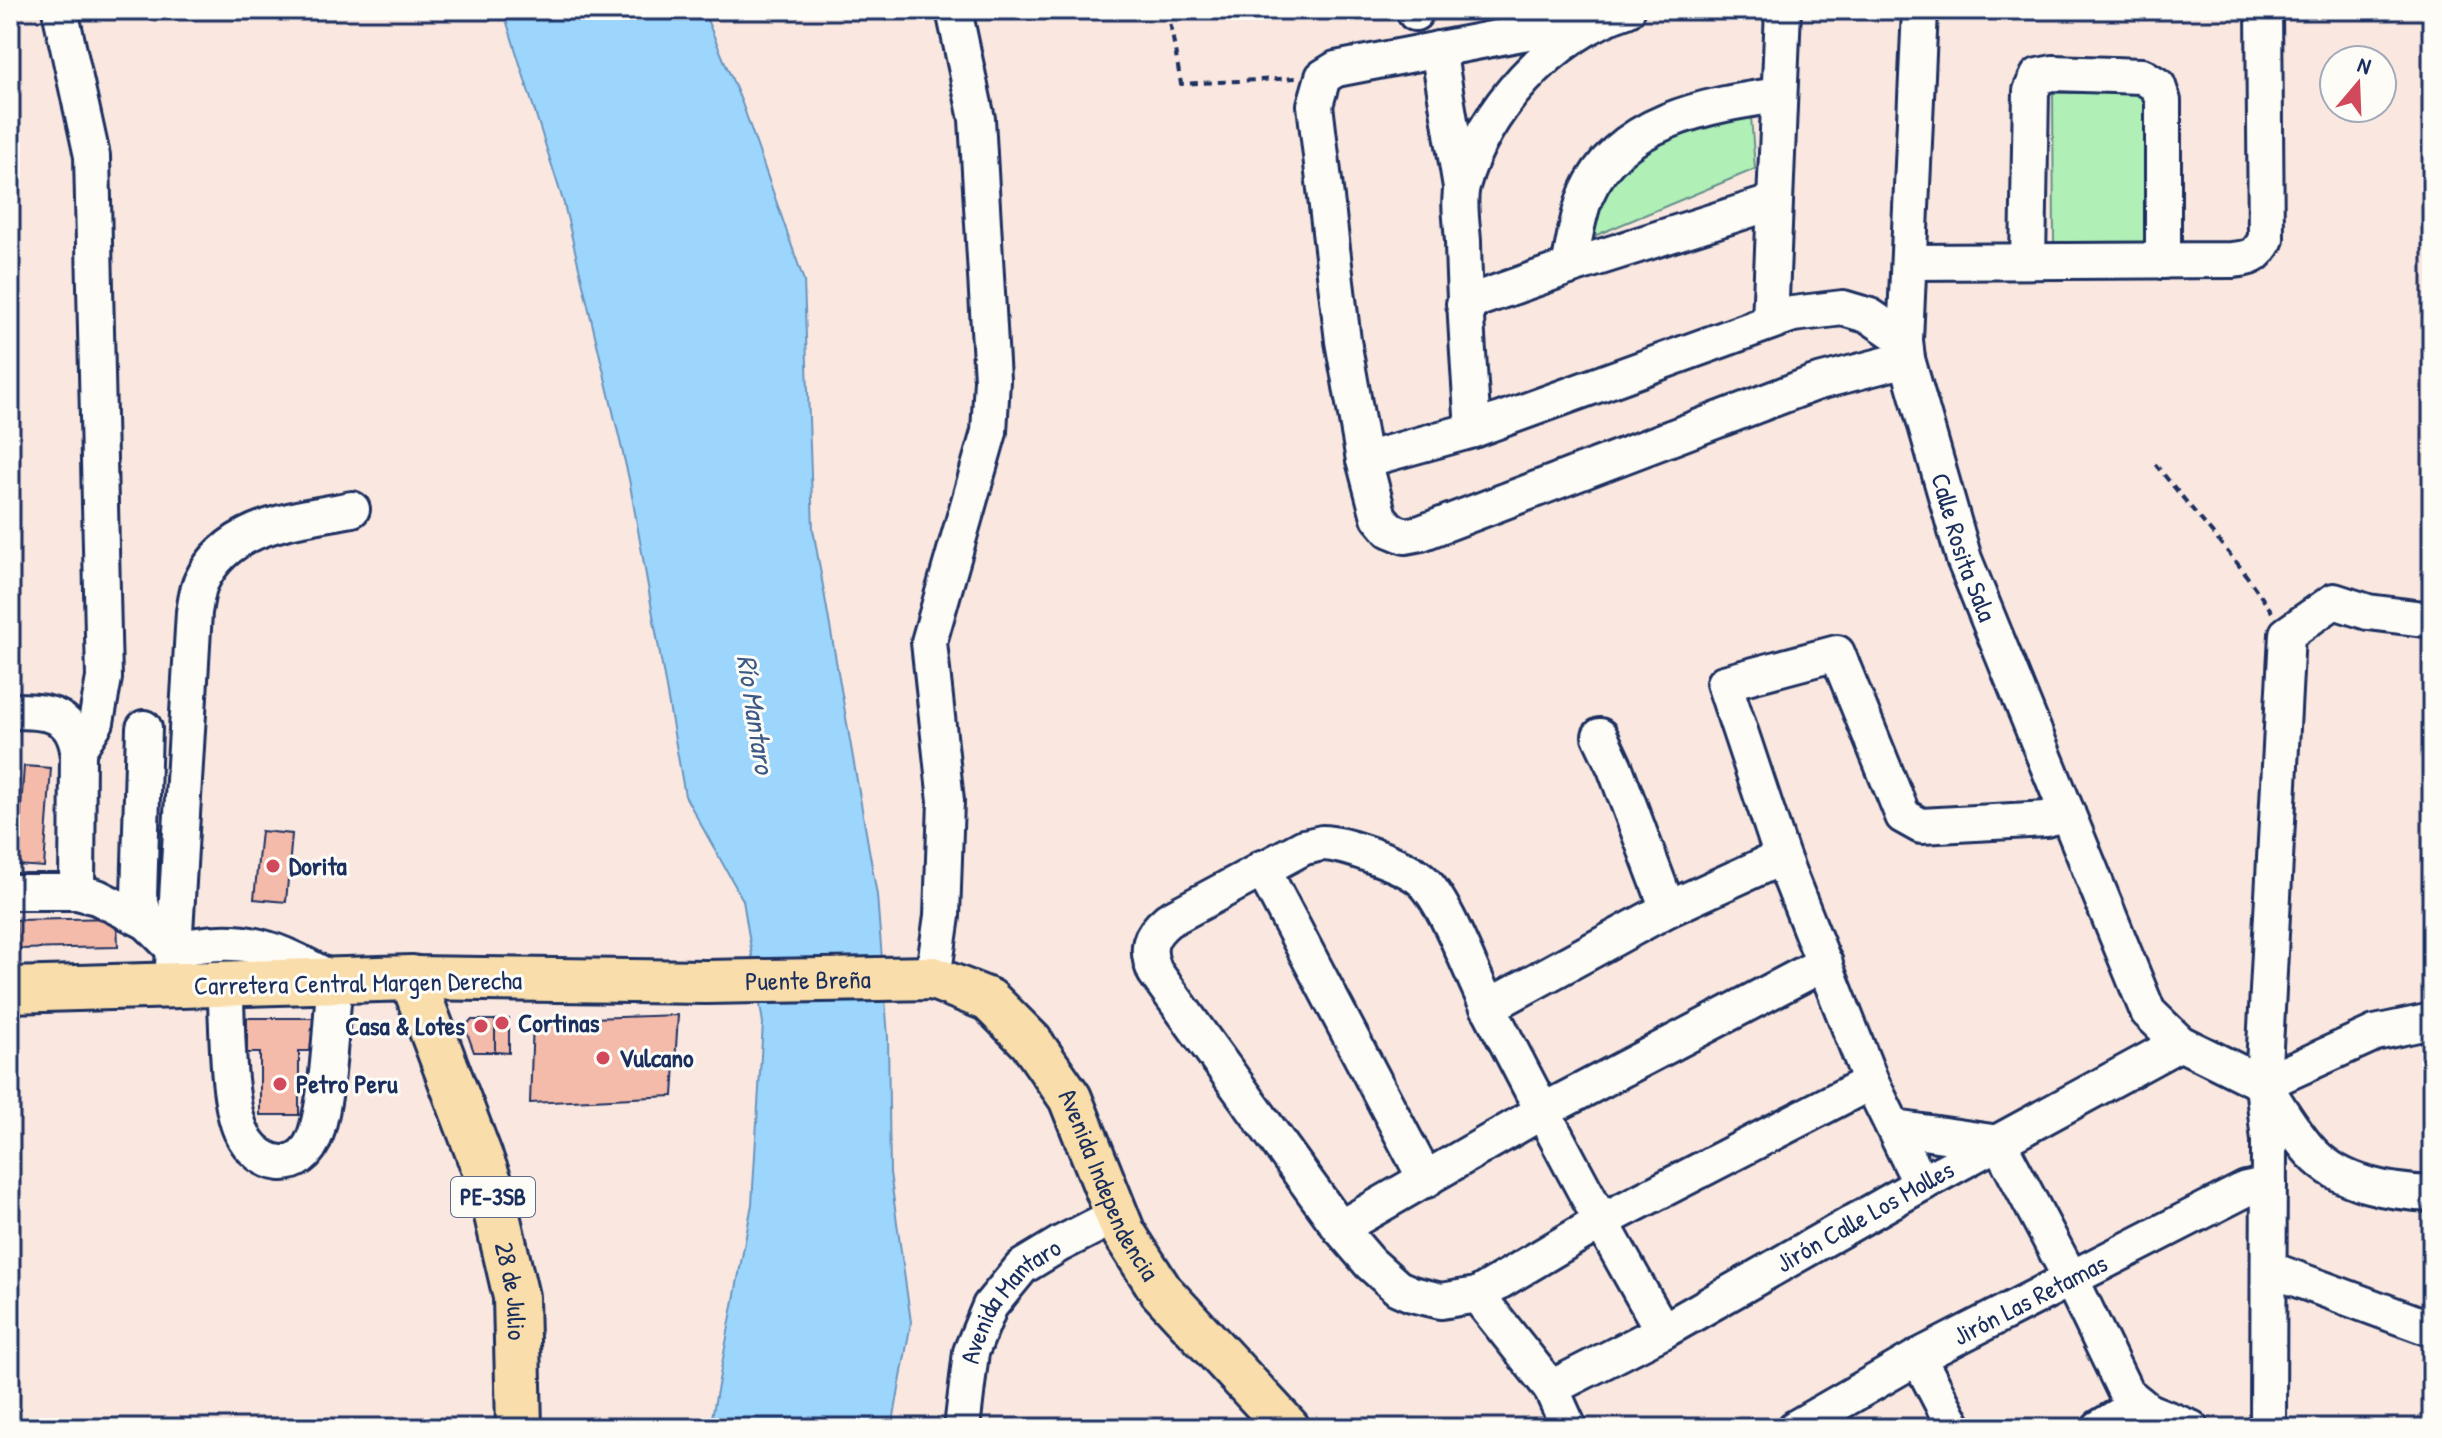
<svg xmlns="http://www.w3.org/2000/svg" width="2442" height="1438" viewBox="0 0 2442 1438" font-family="'Patrick Hand',sans-serif">
<style>
.green{fill:#b0f0b7;stroke:#66908a;stroke-width:2}
.water{fill:#9dd6fd;stroke:#6993bd;stroke-width:2}
.building{fill:#f4bbab;stroke:#1b2f5e;stroke-width:2}
.lines{fill:none;stroke-linecap:round;stroke-linejoin:round}
.minor-casing{stroke:#1b2f5e;stroke-width:40}
.major-casing{stroke:#1b2f5e;stroke-width:48}
.highway-casing{stroke:#1b2f5e;stroke-width:50}
.path{stroke:#1b2f5e;stroke-width:4;stroke-dasharray:8 6;stroke-linecap:butt}
.minor{stroke:#fdfcf7;stroke-width:34}
.major{stroke:#f9deab;stroke-width:42}
.highway{stroke:#f9deab;stroke-width:44}
.poi-dot{fill:#d1495b;stroke:#fdfcf7;stroke-width:3}
.labels{text-anchor:middle;stroke-width:6;stroke-linejoin:round;paint-order:stroke}
.shield{fill:#fdfcf7;stroke:#5f6c8c;stroke-width:2}
.shield-label{font-size:24px;font-weight:bold;fill:#1b2f5e}
.street-label{font-size:26px;fill:#1b2f5e;stroke:#fdfcf7}
.poi-label{font-size:26px;font-weight:bold;fill:#1b2f5e;stroke:#fdfcf7;text-anchor:start}
.water-label{font-size:28px;font-style:italic;fill:#3c5986;stroke:#fdfcf7}
</style>
<rect width="100%" height="100%" fill="#fae8e0"/>
<filter id="ink" filterUnits="userSpaceOnUse"><feTurbulence type="fractalNoise" baseFrequency=".0125" numOctaves="2"/><feDisplacementMap in="SourceGraphic" scale="16" xChannelSelector="R" yChannelSelector="G"/><feConvolveMatrix kernelMatrix="1 2 1 2 8 2 1 2 1" color-interpolation-filters="sRGB"/></filter>
<g filter="url(#ink)">
<g class="green">
<polygon points="2053,93 2144,93 2145,243 2054,243"/>
<polygon points="1750,103 1755,169 1575,244 1622,151"/>
</g>
<polygon class="water" points="503,10 703,10 742,103 804,281 813,529 877,895 888,1037 890,1173 911,1322 892,1428 710,1428 752,1204 763,1023 743,900 685,796 629,479 564,204"/>
<g class="building">
<polygon points="24,766 51,768 44,867 17,865"/>
<polygon points="10,802 15,802 10,864"/>
<polygon points="261,831 292,834 286,902 254,899"/>
<polygon points="117,918 118,947 17,949 16,920"/>
<polygon points="678,1015 673,1096 530,1103 533,1020"/>
<polygon points="247,1018 315,1018 315,1051 299,1051 299,1115 260,1115 260,1053 247,1053"/>
<polygon points="509,1019 509,1053 495,1052 495,1020"/>
<polygon points="471,1020 495,1020 495,1052 474,1052 465,1027"/>
</g>
<g class="lines">
<g class="minor-casing">
<g id="minor">
<polyline points="60,10 92,156 104,678 96,722 78,750"/>
<polyline points="1415,10 1415,13"/>
<path id="s1" d="M 1920,10 L 1905,340 L 1907,359 L 1964,559 L 2148,1012 L 2180,1043 L 2263,1084 L 2269,1141 L 2268,1428"/>
<polyline points="1600,18 1336,69 1323,77 1315,105 1343,341 1364,460 1379,517 1390,530 1405,536 1421,533 1815,383 1907,359"/>
<polyline points="1438,49 1461,187"/>
<polyline points="2028,261 2031,91 2038,76 2053,73 2142,76 2158,86 2163,101 2163,261"/>
<path d="M 1909,262 L 2232,260 C 2252,258 2256,257 2266,239 L 2264,10"/>
<path d="M 1569,267 C 1574,244 1577,217 1586,195 C 1618,121 1707,105 1779,95"/>
<polyline points="1464,304 1569,267 1774,202"/>
<polyline points="1770,322 1783,10"/>
<path d="M 1473,430 C 1469,367 1464,304 1463,241 C 1462,224 1458,202 1462,186 C 1482,111 1553,33 1627,10"/>
<polyline points="1364,460 1473,430 1793,314 1843,308 1870,316 1905,340"/>
<path d="M 10,711 C 44,711 71,711 78,750 L 77,892"/>
<path d="M 144,728 L 139,897 L 147,922 L 174,949 C 246,934 273,947 335,981 C 330,1026 329,1091 316,1133 C 301,1178 258,1168 241,1131 C 226,1098 228,1023 225,985"/>
<polyline points="1600,736 1615,768 1668,909"/>
<polyline points="1262,868 1426,1180"/>
<polyline points="10,892 77,892 97,897 147,922"/>
<path d="M 173,966 L 194,612 C 196,602 197,590 201,582 C 229,523 296,520 352,509"/>
<polyline points="933,978 942,916 946,801 929,642 989,432 992,380 977,119 954,10"/>
<polyline points="1488,1007 1668,909 1782,857"/>
<polyline points="2263,1084 2287,634 2334,601 2368,612 2432,620"/>
<polyline points="2263,1084 2375,1033 2432,1021"/>
<path d="M 2265,1087 C 2280,1108 2294,1134 2312,1153 C 2342,1185 2390,1192 2432,1194"/>
<polyline points="1895,1128 1999,1143 2071,1279 2126,1393 2148,1411 2191,1428"/>
<polyline points="1921,1184 1871,1082 1782,857 1724,683 1837,653 1903,816 1921,826 2046,819 2067,812"/>
<polyline points="1340,1228 1543,1111 1825,963"/>
<polyline points="2269,1269 2432,1329"/>
<polyline points="1477,1295 1551,1388 1569,1428"/>
<path d="M 1663,1331 C 1602,1226 1546,1118 1490,1010 C 1472,977 1448,905 1423,881 C 1408,866 1343,843 1322,843 C 1317,844 1310,846 1304,847 L 1168,920 C 1149,936 1145,948 1155,972 L 1340,1228 L 1370,1263 L 1398,1288 L 1412,1294 L 1441,1301 L 1477,1295 L 1600,1222 L 1871,1082"/>
<polyline points="1918,1357 1955,1428"/>
<path id="s2" d="M 1551,1388 L 1663,1331 L 1921,1184 L 2180,1043"/>
<path id="s3" d="M 962,1428 L 971,1352 L 990,1306 L 1022,1267 L 1060,1244 L 1117,1215"/>
<path id="s4" d="M 1795,1428 L 1918,1357 L 2246,1189 L 2269,1184"/>
<polyline points="2099,1428 2139,1404"/>
</g>
</g>
<g class="major-casing">
<g id="major">
<path id="s5" d="M 412,978 L 706,982 L 933,978 L 989,1000 L 1031,1042 L 1070,1098 L 1124,1233 L 1161,1291 L 1288,1428"/>
</g>
</g>
<g class="highway-casing">
<g id="highway">
<path id="s6" d="M 10,990 L 412,978 L 489,1181 L 516,1297 L 519,1428"/>
</g>
</g>
<g class="path">
<polyline points="1168,10 1181,84 1296,78"/>
<polyline points="2155,464 2241,568 2272,612"/>
</g>
<use href="#minor" class="minor"/>
<use href="#major" class="major"/>
<use href="#highway" class="highway"/>
</g>
</g>
<g class="poi-dot">
<circle cx="273" cy="866" r="8"/>
<circle cx="502" cy="1023" r="8"/>
<circle cx="481" cy="1026" r="8"/>
<circle cx="603" cy="1058" r="8"/>
<circle cx="280" cy="1084" r="8"/>
</g>
<g class="labels">
<rect class="shield" x="451" y="1177" width="84" height="40" rx="6"/>
<g class="shield-label">
<text x="493" y="1205">PE-3SB</text>
</g>
<g class="street-label">
<text dy="9" stroke="none"><textPath href="#s1" startOffset="546">Calle Rosita Sala</textPath></text>
<text dy="9" stroke="none"><textPath href="#s5" startOffset="396">Puente Breña</textPath></text>
<text transform="translate(358 983) rotate(-1)" y="9">Carretera Central Margen Derecha</text>
<text dy="9" stroke="none"><textPath href="#s5" startOffset="804">Avenida Independencia</textPath></text>
<text dy="9" stroke="none"><textPath href="#s2" startOffset="358">Jirón Calle Los Molles</textPath></text>
<text dy="9" stroke="none"><textPath href="#s6" startOffset="732">28 de Julio</textPath></text>
<text dy="9" stroke="none"><textPath href="#s4" startOffset="268">Jirón Las Retamas</textPath></text>
<text dy="9" stroke="none"><textPath href="#s3" startOffset="142">Avenida Mantaro</textPath></text>
</g>
<g class="poi-label">
<text x="289" y="875">Dorita</text>
<text x="518" y="1032">Cortinas</text>
<text x="465" y="1035" text-anchor="end">Casa &amp; Lotes</text>
<text x="619" y="1067">Vulcano</text>
<text x="296" y="1093">Petro Peru</text>
</g>
<g class="water-label">
<text transform="translate(756 714) rotate(81)" y="10">Río Mantaro</text>
</g>
</g>
<rect width="2442" height="1438" fill="none" stroke="#fdfcf7" stroke-width="40"/>
<rect x="20" y="20" width="2402" height="1398" fill="none" stroke="#1b2f5e" stroke-width="3" filter="url(#ink)"/>
<g transform="translate(2358 84) rotate(19)"><circle r="38" fill="#fdfcf7" stroke="#a3aaba" stroke-width="2"/>
<path d="M0-6L14 30L0 20L-14 30Z" fill="#d1495b"/>
<text y="-12" font-size="22" font-weight="bold" text-anchor="middle" fill="#1b2f5e">N</text>
</g>
</svg>
